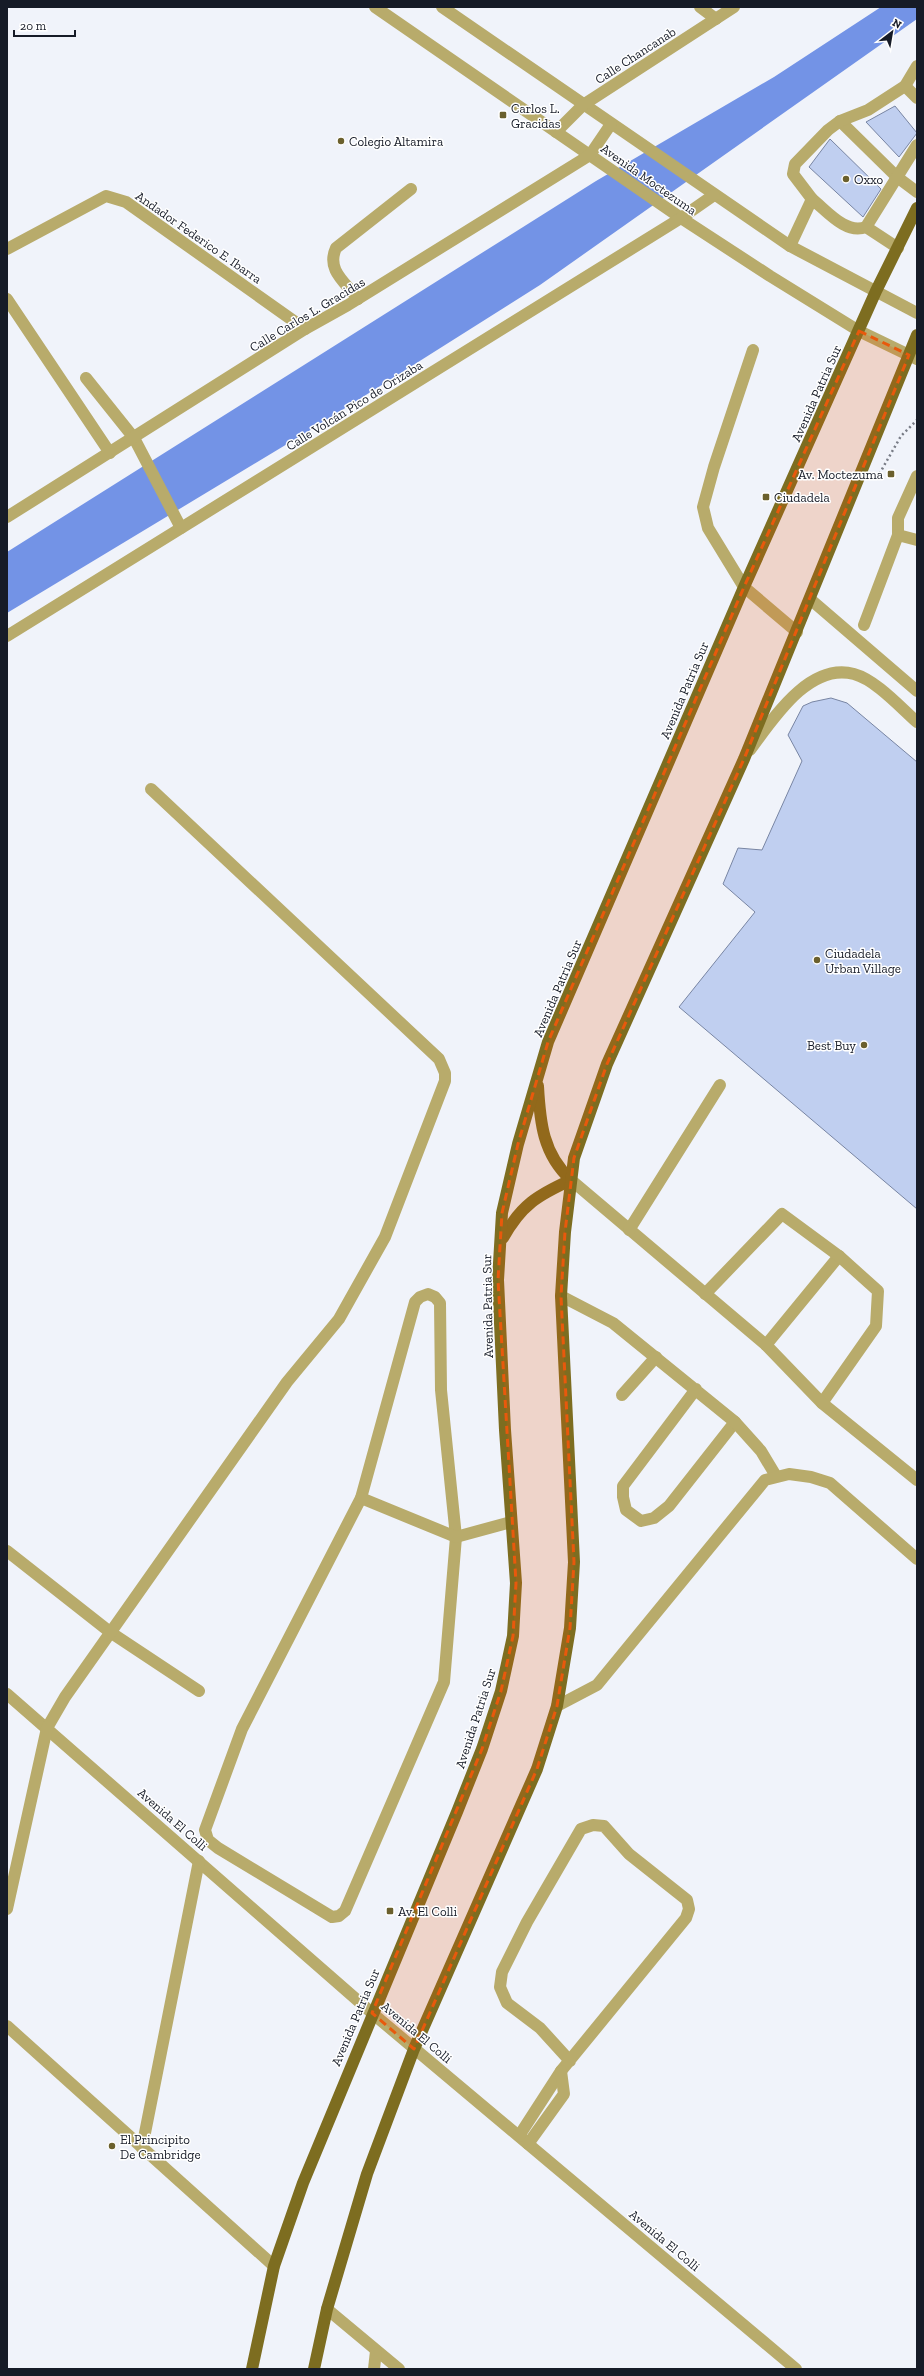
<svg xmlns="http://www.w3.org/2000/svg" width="924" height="2376" viewBox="0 0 924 2376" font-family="'Zilla Slab',serif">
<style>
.water{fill:#7393e6}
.building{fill:#c0cff0;stroke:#7885a3}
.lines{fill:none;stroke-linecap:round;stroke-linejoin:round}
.path{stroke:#787c86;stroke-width:2.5;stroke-dasharray:2 3;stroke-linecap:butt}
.minor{stroke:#b8ab6b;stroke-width:12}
.major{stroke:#7d6d20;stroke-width:12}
.marked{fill:#e8590c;fill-opacity:0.2;stroke:#e8590c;stroke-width:3;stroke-dasharray:8 5;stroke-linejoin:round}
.poi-dot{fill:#6b602d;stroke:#fff;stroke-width:1.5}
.labels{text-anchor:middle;stroke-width:3;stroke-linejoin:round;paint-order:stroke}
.street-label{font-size:13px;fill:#161b27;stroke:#fff}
.poi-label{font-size:13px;fill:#161b27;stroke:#fff;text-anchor:start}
</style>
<rect width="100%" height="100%" fill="#f0f3fa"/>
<polygon class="water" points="881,7 917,7 917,19 540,285 312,429 7,613 7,552 596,181 774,77"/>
<g class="building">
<polygon points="895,106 917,133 899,157 866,122"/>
<polygon points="830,139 881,189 863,217 809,167"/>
<polygon points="831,698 847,703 917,762 917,1209 679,1007 755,912 723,884 738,848 762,850 802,761 788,735 803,706 812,702"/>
</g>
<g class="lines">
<polyline class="path" points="877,478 901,436 917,420"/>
<g class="minor">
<polyline points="375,7 681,218 770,276 859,331 917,359"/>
<polyline points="442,7 790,246 917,313"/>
<polyline points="700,7 716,19"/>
<polyline points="905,86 917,98"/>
<polyline points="840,121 897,177 917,192"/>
<polyline points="556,132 583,105 734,7"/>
<polyline points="812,199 793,174 795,164 828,130 840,121 868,110 905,86 917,66"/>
<polyline points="866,227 898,248"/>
<path d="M 790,246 L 812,199 C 827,211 846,235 866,227 L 917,145"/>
<polyline points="7,249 106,196 126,202 305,329"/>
<polyline points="7,299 110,453"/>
<path d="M 358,299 C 345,282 326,270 336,248 L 411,189"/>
<polyline points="753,350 714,467 703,507 708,528 744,587 797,632"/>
<polyline points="86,378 134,438 181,528"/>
<polyline points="7,517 305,329 348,305 590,155 611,124"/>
<polyline points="898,535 898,518 917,476"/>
<polyline points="810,599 917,691"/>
<polyline points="864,625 898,535 917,540"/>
<polyline points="7,636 681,218 714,195"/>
<path d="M 750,750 C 773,719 809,662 854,674 C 876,680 900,707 917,722"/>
<polyline points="571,1180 766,1345 839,1256"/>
<polyline points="629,1230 720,1085"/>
<polygon points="428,1294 435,1297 440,1303 441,1390 456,1537 444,1682 345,1911 339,1916 332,1917 218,1848 208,1840 205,1830 242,1729 361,1498 415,1302 420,1297"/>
<polyline points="705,1294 782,1214 839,1256 878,1291 876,1326 822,1403"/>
<polyline points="561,1296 613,1323 735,1422 669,1506 654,1518 641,1521 626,1510 623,1497 623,1486 696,1389"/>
<polyline points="766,1345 822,1403 917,1480"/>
<polyline points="622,1395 656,1357"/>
<polyline points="735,1422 761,1451 776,1476"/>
<polyline points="361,1498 456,1537 511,1522"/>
<polyline points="7,1551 110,1632 199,1691"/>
<polyline points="7,1694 372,2013 796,2369"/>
<polyline points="557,1706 597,1685 765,1480 789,1474 811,1477 830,1483 917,1559"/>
<polyline points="7,1909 47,1728 65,1697 287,1382 339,1319 385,1237 445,1081 445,1073 439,1059 151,789"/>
<polyline points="7,2026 274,2266"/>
<polyline points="519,2136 561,2071 686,1918 689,1909 687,1900 629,1854 604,1826 593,1825 581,1829 527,1922 502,1972 500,1987 507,2003 540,2028 570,2061"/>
<polyline points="528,2144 564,2094 561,2071"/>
<polyline points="142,2148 199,1861"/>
<polyline points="327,2309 399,2369"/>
<polyline points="374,2369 376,2351"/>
</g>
<g class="major">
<path d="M 503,1238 C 521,1205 538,1195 571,1180 C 543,1154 540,1123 538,1086"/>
<polyline points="252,2369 274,2266 303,2183 457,1812 482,1749 501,1691 513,1636 516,1583 505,1430 498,1280 502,1213 518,1144 548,1042 744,587 876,291 917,208"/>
<polyline points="314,2369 327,2309 367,2174 414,2049 537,1769 557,1706 570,1628 574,1562 561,1296 565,1232 574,1158 607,1064 744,759 917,335"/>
</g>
</g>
<path class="marked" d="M 859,331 L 909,355 L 744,759 L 607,1064 L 574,1158 L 565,1232 L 561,1296 L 574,1562 L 570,1628 L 557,1706 L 537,1769 L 414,2049 L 372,2013 L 482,1749 L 501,1691 L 513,1636 L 516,1583 L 498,1280 L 502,1213 L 518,1144 L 548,1042 L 744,587 Z"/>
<g class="poi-dot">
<rect x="499" y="111" width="8" height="8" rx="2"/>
<circle cx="341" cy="141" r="4"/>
<circle cx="846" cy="179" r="4"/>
<rect x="887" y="470" width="8" height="8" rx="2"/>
<rect x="762" y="493" width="8" height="8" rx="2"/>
<circle cx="817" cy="960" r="4"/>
<circle cx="864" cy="1045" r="4"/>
<rect x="386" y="1907" width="8" height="8" rx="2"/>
<circle cx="112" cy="2146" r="4"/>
</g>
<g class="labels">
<g class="street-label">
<text transform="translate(635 55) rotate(-33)" y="5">Calle Chancanab</text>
<text transform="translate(649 179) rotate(35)" y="5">Avenida Moctezuma</text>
<text transform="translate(199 237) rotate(35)" y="5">Andador Federico E. Ibarra</text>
<text transform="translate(307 314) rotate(-31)" y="5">Calle Carlos L. Gracidas</text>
<text transform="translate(816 393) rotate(-66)" y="5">Avenida Patria Sur</text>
<text transform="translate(354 405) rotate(-32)" y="5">Calle Volcán Pico de Orizaba</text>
<text transform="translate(684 690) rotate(-67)" y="5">Avenida Patria Sur</text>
<text transform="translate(557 988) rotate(-67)" y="5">Avenida Patria Sur</text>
<text transform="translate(487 1306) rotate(-91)" y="5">Avenida Patria Sur</text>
<text transform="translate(475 1718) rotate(-72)" y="5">Avenida Patria Sur</text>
<text transform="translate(173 1819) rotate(41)" y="5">Avenida El Colli</text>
<text transform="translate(355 2017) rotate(-67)" y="5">Avenida Patria Sur</text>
<text transform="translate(417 2032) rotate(40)" y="5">Avenida El Colli</text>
<text transform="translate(665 2240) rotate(40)" y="5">Avenida El Colli</text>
</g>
<g class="poi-label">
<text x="511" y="113">Carlos L.<tspan x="511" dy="15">Gracidas</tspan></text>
<text x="349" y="146">Colegio Altamira</text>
<text x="854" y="184">Oxxo</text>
<text x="883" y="479" text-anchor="end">Av. Moctezuma</text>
<text x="774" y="502">Ciudadela</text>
<text x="825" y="958">Ciudadela<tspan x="825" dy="15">Urban Village</tspan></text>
<text x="856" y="1050" text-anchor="end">Best Buy</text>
<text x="398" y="1916">Av. El Colli</text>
<text x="120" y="2144">El Principito<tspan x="120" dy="15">De Cambridge</tspan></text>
</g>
</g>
<rect width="924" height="2376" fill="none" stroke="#161b27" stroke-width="16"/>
<g transform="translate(892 32) rotate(31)" stroke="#ffffff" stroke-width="3" paint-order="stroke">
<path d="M0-3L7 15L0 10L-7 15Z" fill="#161b27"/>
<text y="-6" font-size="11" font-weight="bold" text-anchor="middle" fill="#161b27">N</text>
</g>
<path d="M14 30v6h61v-6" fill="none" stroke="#161b27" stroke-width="2"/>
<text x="20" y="30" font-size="12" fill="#161b27" stroke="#ffffff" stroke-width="3" paint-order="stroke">20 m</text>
</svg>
